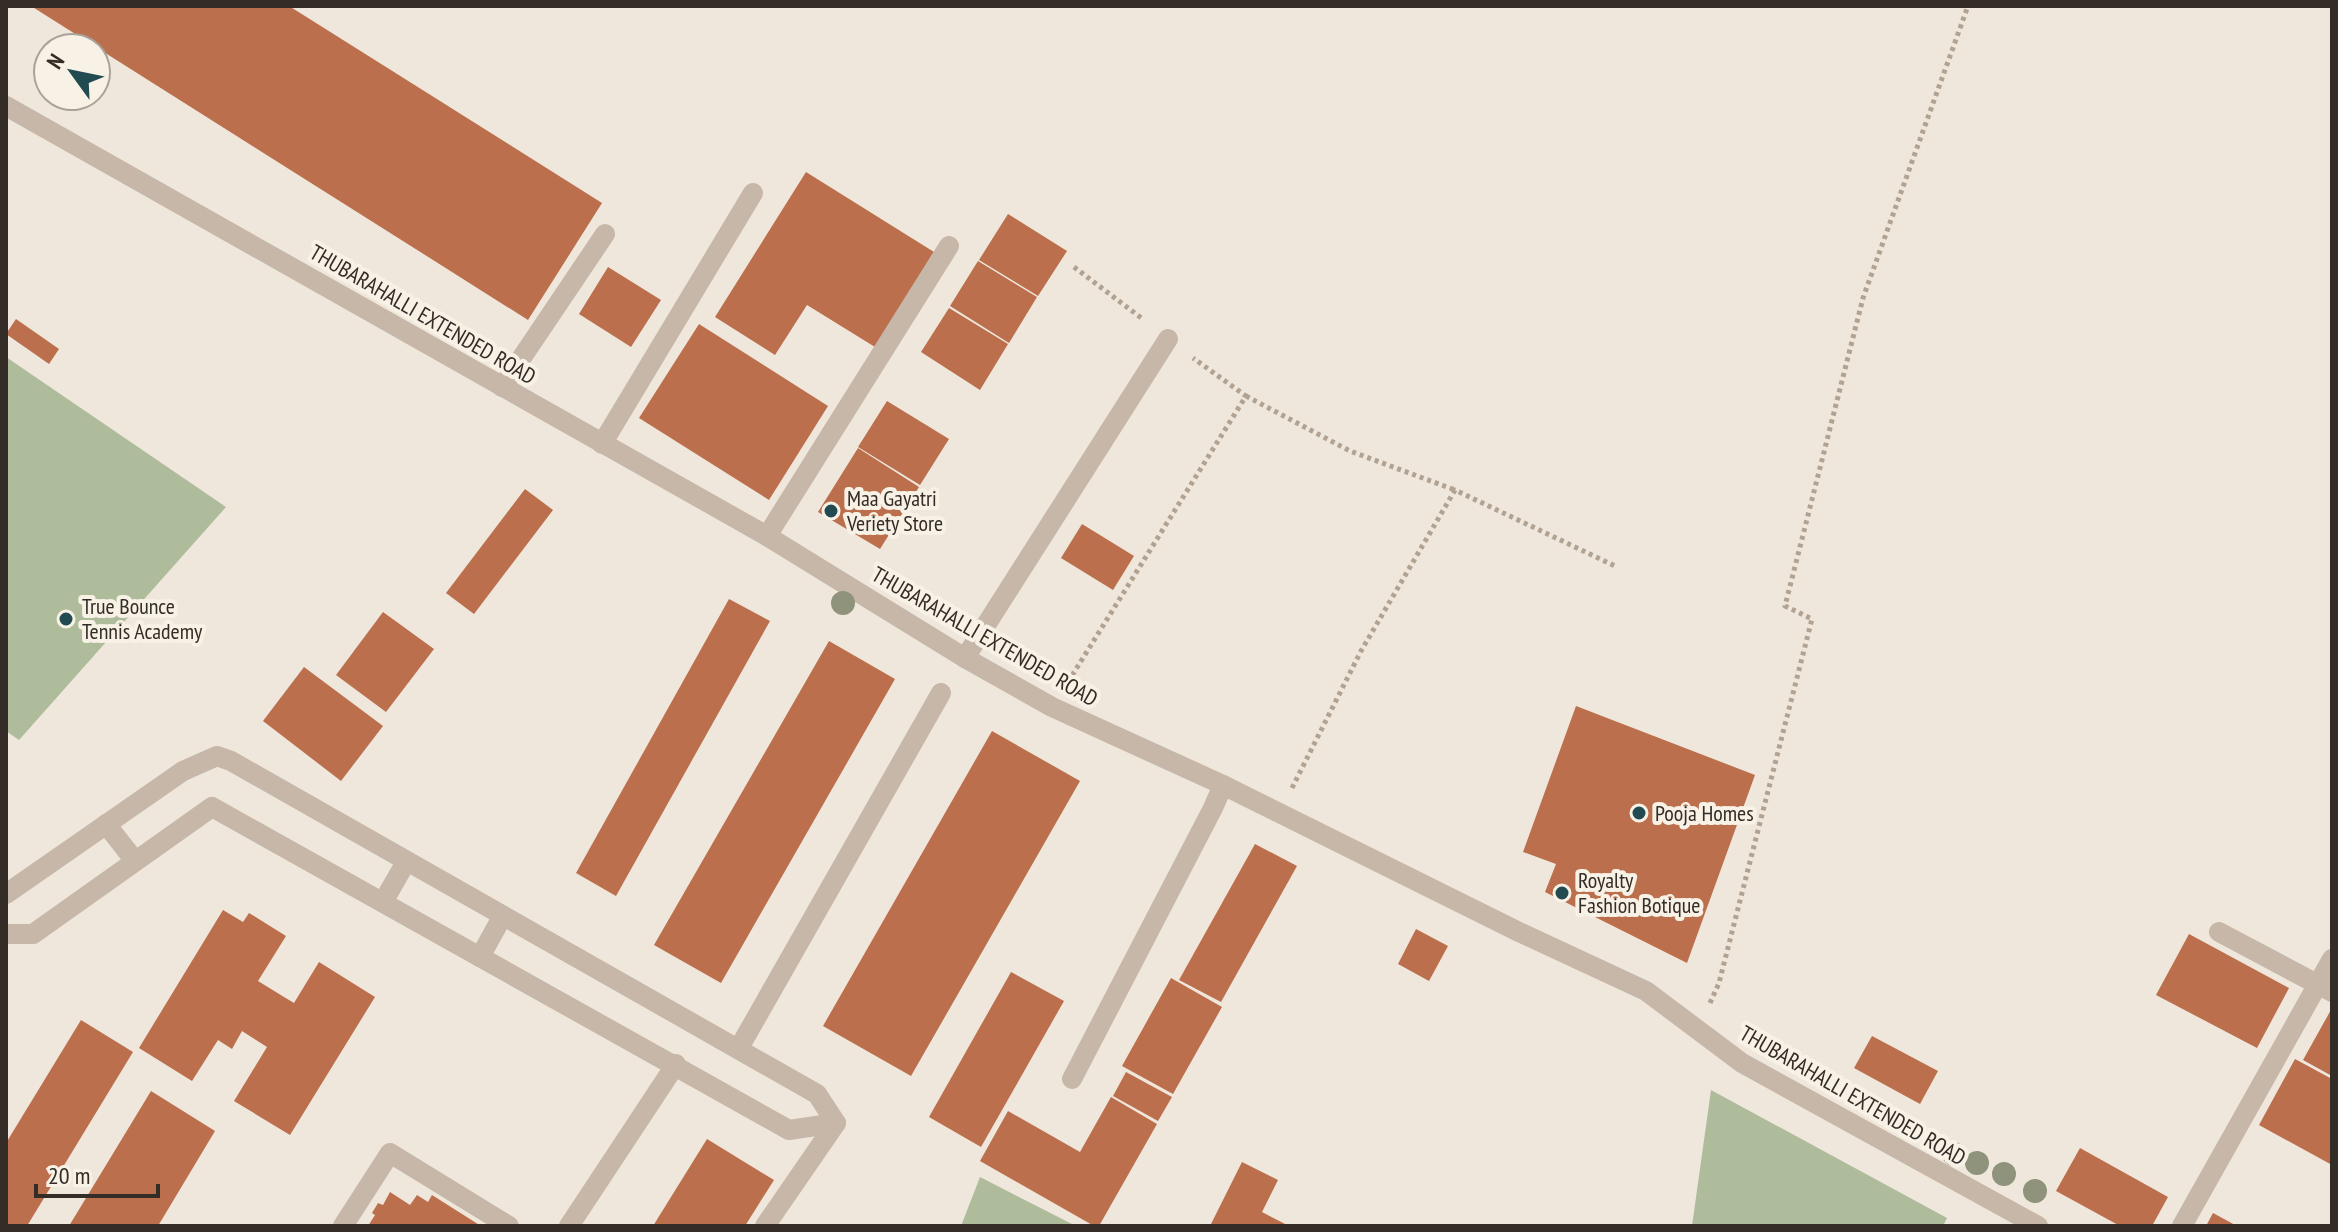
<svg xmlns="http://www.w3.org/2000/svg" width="2338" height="1232" viewBox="0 0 2338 1232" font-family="'PT Sans Narrow',sans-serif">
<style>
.green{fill:#afbc9c}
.building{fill:#bb6f4d}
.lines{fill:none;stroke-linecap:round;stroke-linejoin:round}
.path{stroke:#b1a292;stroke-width:5;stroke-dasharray:4 4;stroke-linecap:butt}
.service{stroke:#c6b7a8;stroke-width:20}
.minor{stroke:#c6b7a8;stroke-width:20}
.tertiary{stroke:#c6b7a8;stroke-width:20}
.tree{fill:#8f937b}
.poi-dot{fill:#214a51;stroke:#f7f1e6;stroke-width:3}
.labels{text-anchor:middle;stroke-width:8;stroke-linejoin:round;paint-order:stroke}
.street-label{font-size:22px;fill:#332c27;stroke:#f7f1e6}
.poi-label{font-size:22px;fill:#332c27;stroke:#f7f1e6;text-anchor:start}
</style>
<rect width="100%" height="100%" fill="#efe7db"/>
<g class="green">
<polygon points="6,357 226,507 19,740 6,731"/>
<polygon points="1711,1090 1947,1218 1943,1226 1692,1226"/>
<polygon points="980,1177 1076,1226 961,1226"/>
</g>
<g class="building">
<polygon points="31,6 289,6 602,203 528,320"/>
<polygon points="806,172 934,252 875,347 807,305 775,355 715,317"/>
<polygon points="1008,214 1067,251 1038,296 979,260"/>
<polygon points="978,261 1037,297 1009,343 950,306"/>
<polygon points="608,267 661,300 631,347 579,314"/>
<polygon points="949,308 1008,344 980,390 921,352"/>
<polygon points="16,319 59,349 49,364 6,334"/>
<polygon points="699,324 828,406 769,500 639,418"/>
<polygon points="887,401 949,439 920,485 858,447"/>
<polygon points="858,448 919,487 880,549 818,512"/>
<polygon points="525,489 553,510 474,614 446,593"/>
<polygon points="1082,524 1134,556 1113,590 1061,558"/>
<polygon points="729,599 770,621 616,896 576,873"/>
<polygon points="383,612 434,649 386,712 336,675"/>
<polygon points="829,641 895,679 721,983 654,945"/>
<polygon points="304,667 383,726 341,781 263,721"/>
<polygon points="1576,706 1755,775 1687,963 1545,892 1556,864 1523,852"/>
<polygon points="992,731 1080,781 911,1076 823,1026"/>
<polygon points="1255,844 1297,866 1221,1002 1179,980"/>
<polygon points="223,910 243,922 249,913 286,936 258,981 284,997 294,1003 319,962 375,997 290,1135 234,1101 267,1047 242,1031 232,1049 218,1040 192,1081 139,1048"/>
<polygon points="1416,929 1448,946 1429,981 1398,964"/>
<polygon points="2189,934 2289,988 2257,1048 2156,995"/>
<polygon points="1011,972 1064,1001 981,1147 929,1117"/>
<polygon points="1171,978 1222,1007 1173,1094 1122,1066"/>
<polygon points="2332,1008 2332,1076 2303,1060"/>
<polygon points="81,1020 133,1052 27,1226 6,1226 6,1143"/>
<polygon points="1872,1036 1938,1071 1920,1104 1854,1068"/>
<polygon points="2295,1059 2332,1079 2332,1165 2259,1125"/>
<polygon points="1126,1072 1172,1097 1158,1121 1113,1096"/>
<polygon points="151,1091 215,1131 158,1226 69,1226"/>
<polygon points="1111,1097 1157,1124 1099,1226 1094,1226 980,1161 1008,1111 1080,1152"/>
<polygon points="707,1139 774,1180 745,1226 653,1226"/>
<polygon points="2080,1148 2168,1197 2152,1226 2120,1226 2056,1191"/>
<polygon points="1242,1162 1278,1180 1262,1212 1289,1226 1210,1226"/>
<polygon points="390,1192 410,1205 417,1195 428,1202 432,1195 481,1226 368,1226 375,1215 372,1213 378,1203 383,1205"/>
<polygon points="2213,1213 2237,1226 2206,1226"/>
</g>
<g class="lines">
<g class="path">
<polyline points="1074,267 1144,320"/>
<polyline points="1246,396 1350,451 1455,490"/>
<polyline points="1068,682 1246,396 1193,358"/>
<polyline points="1292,788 1361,651 1455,490 1615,566"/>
<polyline points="1710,1003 1719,983 1812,619 1785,606 1863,298 1968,6"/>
</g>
<g class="service">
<polyline points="502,387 605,234"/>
<polyline points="739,1048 941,693"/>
<polyline points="1072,1079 1213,808 1223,785"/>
<polyline points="343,1226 390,1153 509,1226"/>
<polyline points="569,1226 676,1064"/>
<polyline points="765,1226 836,1123"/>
</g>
<g class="minor">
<polyline points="602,444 753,193"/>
<polyline points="767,536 949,246"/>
<polyline points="965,658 1168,339"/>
<polyline points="106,824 135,861"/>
<polyline points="6,894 183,771 217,756 231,761 817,1094 836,1123 789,1130 212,807 33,934 6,934"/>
<polyline points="383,902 406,862"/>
<polyline points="2219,932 2332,992"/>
<polyline points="480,957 502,917"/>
<polyline points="2182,1226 2332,959"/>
</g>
<polyline class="tertiary" points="6,106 767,536 965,658 1052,707 1223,785 1519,932 1646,991 1742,1063 2038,1226"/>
</g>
<g class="tree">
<circle cx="843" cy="603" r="12"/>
<circle cx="1954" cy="1154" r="12"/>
<circle cx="1977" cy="1163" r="12"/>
<circle cx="2004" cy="1174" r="12"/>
<circle cx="2035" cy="1191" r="12"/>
</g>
<g class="poi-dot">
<circle cx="831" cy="511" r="8"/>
<circle cx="66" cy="619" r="8"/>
<circle cx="1639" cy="813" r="8"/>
<circle cx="1562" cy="893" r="8"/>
</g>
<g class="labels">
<g class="street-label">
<text transform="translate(423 314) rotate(30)" y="8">THUBARAHALLI EXTENDED ROAD</text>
<text transform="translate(985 636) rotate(30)" y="8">THUBARAHALLI EXTENDED ROAD</text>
<text transform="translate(1853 1095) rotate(30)" y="8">THUBARAHALLI EXTENDED ROAD</text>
</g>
<g class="poi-label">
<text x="847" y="506">Maa Gayatri<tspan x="847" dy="25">Veriety Store</tspan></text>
<text x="82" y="614">True Bounce<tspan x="82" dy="25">Tennis Academy</tspan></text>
<text x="1655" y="821">Pooja Homes</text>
<text x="1578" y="888">Royalty<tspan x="1578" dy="25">Fashion Botique</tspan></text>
</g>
</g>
<rect width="2338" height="1232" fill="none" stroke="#332c27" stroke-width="16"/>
<g transform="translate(72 72) rotate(303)"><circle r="38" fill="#f7f1e6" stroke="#a9a29a" stroke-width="2"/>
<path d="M0-6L14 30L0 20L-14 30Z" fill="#214a51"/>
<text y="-12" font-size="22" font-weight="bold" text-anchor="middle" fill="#332c27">N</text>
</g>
<path d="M36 1184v12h122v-12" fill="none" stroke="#332c27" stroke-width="4"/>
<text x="48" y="1184" font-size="24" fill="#332c27" stroke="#f7f1e6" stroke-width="6" paint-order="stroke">20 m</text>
</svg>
